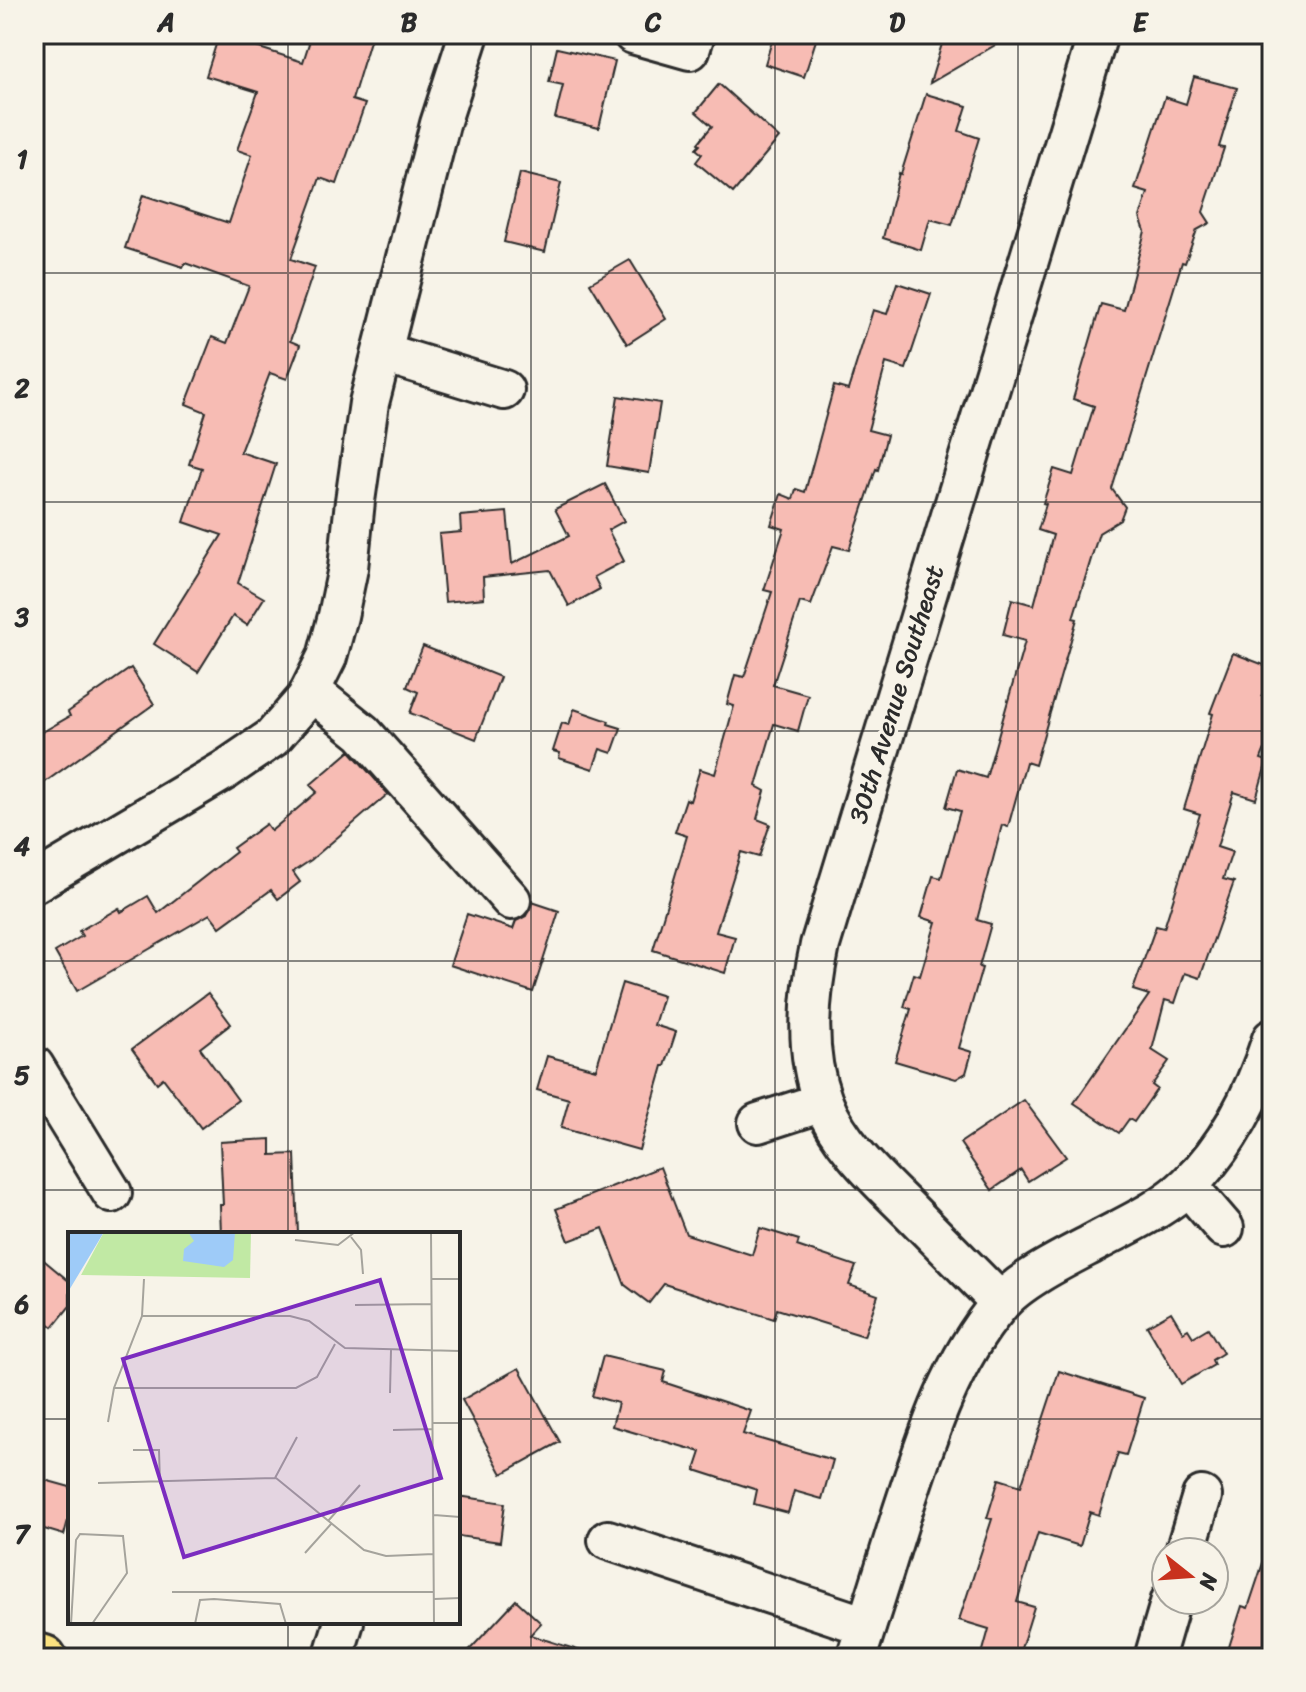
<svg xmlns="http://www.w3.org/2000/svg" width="1306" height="1692" viewBox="0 0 1306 1692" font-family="Sriracha,sans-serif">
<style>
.building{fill:#f7bcb4;stroke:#2b2b2b;stroke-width:2}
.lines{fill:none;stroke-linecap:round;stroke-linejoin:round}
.minor-casing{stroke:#2b2b2b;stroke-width:44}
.major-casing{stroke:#2b2b2b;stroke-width:50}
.minor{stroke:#f7f3e8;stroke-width:38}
.major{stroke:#fae180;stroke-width:44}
.grid{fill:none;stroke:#2b2b2b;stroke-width:2;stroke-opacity:0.55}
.labels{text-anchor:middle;stroke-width:7;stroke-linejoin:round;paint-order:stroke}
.street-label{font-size:26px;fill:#2b2b2b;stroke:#f7f3e8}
.inset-road{fill:none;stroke:#a5a39c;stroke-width:2}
.view{fill:#7b2cbf;fill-opacity:0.15;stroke:#7b2cbf;stroke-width:4}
.inset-edge{fill:none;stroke:#2b2b2b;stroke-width:4}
.neatline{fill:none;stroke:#2b2b2b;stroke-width:3}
.grid-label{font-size:26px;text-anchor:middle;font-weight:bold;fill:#2b2b2b}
</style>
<rect width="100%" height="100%" fill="#f7f3e8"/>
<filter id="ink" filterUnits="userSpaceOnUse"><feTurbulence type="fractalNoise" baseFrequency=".0125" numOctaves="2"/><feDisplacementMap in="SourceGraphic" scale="16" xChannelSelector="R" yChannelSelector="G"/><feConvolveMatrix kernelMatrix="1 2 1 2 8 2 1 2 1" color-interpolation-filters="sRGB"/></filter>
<g filter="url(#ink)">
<g class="building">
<polygon points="312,34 372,34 352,100 365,104 337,184 320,178 291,259 315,267 290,341 300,345 287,379 270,373 240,452 276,464 238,583 264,598 247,625 233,616 198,672 154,644 222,535 184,522 202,468 189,464 206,412 186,404 212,337 227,343 249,286 185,263 183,267 125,248 143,195 229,223 252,155 237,150 258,92 206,76 219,35 303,62"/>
<polygon points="774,34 818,34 804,77 765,64"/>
<polygon points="945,34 1014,34 930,83"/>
<polygon points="557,48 615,61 599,128 555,118 563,85 549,82"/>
<polygon points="1194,77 1237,88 1219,147 1224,148 1203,212 1210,223 1197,230 1185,263 1182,262 1112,489 1125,507 1120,520 1099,533 1073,618 1077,619 1035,765 1026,762 1008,827 1002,825 977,920 991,924 979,967 982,968 959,1048 972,1052 966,1073 956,1079 895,1061 911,1009 904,1007 914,974 920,976 936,922 921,917 933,876 941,878 960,811 946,807 957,769 986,778 1025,641 1003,635 1012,599 1034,605 1053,535 1038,530 1046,504 1043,503 1054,469 1073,475 1094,406 1073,399 1101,304 1124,310 1145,231 1140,217 1148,193 1135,189 1165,97 1186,104"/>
<polygon points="719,84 779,138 733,193 696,162 702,154 696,149 700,145 698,143 712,126 696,112"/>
<polygon points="926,94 967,106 959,131 979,138 952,225 930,219 921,250 883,238 899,173 901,174"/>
<polygon points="520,173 561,183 545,252 504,242"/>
<polygon points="630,260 666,319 627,344 590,283"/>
<polygon points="897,283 931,294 906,369 886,363 868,430 887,435 878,470 876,469 849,550 833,546 811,605 800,602 773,685 808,695 798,731 774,724 756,786 765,791 757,819 770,824 759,857 741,852 716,932 735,937 725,973 653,950 687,836 675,832 686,799 690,801 700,769 715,774 734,706 727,704 735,675 744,677 772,592 764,590 784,529 771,525 781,494 793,499 796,489 805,492 834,386 848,390 873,310 887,314"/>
<polygon points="618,396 660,403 649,473 607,466"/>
<polygon points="605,484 624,521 608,530 624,561 594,577 600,589 569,606 550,570 483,577 484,598 445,602 439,534 461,532 460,516 507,512 512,564 569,536 555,509"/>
<polygon points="423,646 500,677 476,739 410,713 418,692 407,687"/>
<polygon points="1233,653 1272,668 1262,696 1272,700 1272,731 1261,759 1267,761 1256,799 1234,792 1217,847 1232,852 1223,879 1234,882 1200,978 1185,973 1175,1003 1165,1000 1152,1050 1169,1061 1152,1085 1157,1089 1134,1122 1129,1119 1119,1133 1074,1103 1149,995 1133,990 1156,926 1164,928 1200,814 1184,809 1213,714 1210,713"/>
<polygon points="131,668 154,704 34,790 34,737 70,716 68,712"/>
<polygon points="574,709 609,721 608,724 621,728 612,753 600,749 593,769 559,758 560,753 553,751 562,723 569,725"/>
<polygon points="350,751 388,794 311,860 293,872 300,882 278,899 271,890 220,927 210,914 77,991 55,952 82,936 79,931 119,908 121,912 148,896 158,913 236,852 233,848 266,824 271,831 317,792 310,785"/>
<polygon points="532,902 559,911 533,992 450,965 467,914 513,929 516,921 526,916"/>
<polygon points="622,983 663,996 654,1025 676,1032 665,1066 663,1066 639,1150 561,1128 569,1099 537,1090 547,1056 596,1069"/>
<polygon points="208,993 231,1024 200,1048 238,1100 201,1128 163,1078 157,1083 132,1049"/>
<polygon points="1024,1100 1066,1157 1028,1181 1021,1170 992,1190 960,1143"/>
<polygon points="271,1139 271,1155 295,1154 298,1234 221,1234 220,1205 223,1205 220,1142"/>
<polygon points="660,1167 686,1234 752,1255 760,1228 799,1240 797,1246 856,1266 849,1285 878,1295 864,1336 777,1309 774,1319 664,1284 649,1303 625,1285 603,1228 569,1241 556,1209"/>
<polygon points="34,1252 70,1282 70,1306 53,1327 34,1311"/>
<polygon points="1171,1312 1183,1332 1188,1329 1193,1337 1208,1328 1223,1353 1212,1360 1214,1365 1181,1384 1147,1326"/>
<polygon points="603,1356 666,1371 663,1382 751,1411 743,1434 833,1460 822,1499 794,1491 788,1513 754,1504 757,1490 695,1470 701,1452 612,1426 618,1403 592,1396"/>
<polygon points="519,1368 560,1442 502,1474 462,1400"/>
<polygon points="1059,1371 1144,1398 1126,1455 1118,1453 1099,1515 1090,1512 1080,1546 1038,1533 1017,1602 1034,1607 1018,1658 981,1658 989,1629 959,1620 992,1519 987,1518 999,1479 1021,1486"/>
<polygon points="34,1477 70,1487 70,1513 64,1535 34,1526"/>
<polygon points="458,1496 505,1503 500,1542 458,1536"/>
<polygon points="1267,1551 1272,1552 1272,1658 1253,1658 1228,1650 1242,1606 1248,1608"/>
<polygon points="516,1600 541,1623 530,1635 584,1652 583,1658 462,1658"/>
</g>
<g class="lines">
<g class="minor-casing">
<g id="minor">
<polyline points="633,34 690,50 695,34"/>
<polyline points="384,353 504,390"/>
<polyline points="311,691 363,733 511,900"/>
<polyline points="34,883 225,770 272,738 306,699 327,657 338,616 348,568 355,501 369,403 440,124 469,34"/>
<polyline points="34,1066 112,1193"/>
<polyline points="758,1123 823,1102"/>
<polyline points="1188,1186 1224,1228"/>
<path d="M 1000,1302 C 970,1272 940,1241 910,1211 C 878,1179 840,1145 823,1102 C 804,1051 809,997 820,945 L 1098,34"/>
<polyline points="608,1540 866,1626"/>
<polyline points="1185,1552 1202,1496"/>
<polyline points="333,1658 344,1622"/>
<path d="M 856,1658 C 872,1610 887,1561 902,1513 C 926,1440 949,1364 999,1305 C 1017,1282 1063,1259 1090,1245 C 1122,1227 1161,1211 1188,1185 C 1229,1145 1255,1092 1272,1039"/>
<polyline points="1154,1658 1171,1600"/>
</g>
</g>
<g class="major-casing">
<polyline id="major" points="34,1655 44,1658"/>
</g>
<use href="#minor" class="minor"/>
<use href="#major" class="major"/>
</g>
</g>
<path class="grid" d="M 288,34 L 288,1234M 531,34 L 531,1658M 775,34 L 775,1658M 1018,34 L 1018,1658M 34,273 L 1272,273M 34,502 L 1272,502M 34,731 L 1272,731M 34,961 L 1272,961M 34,1190 L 1272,1190M 34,1419 L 70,1419M 458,1419 L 1272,1419M 288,1622 L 288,1658"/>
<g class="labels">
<g class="street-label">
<text transform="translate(896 694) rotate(-73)" y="9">30th Avenue Southeast</text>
</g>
</g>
<g transform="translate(68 1232)">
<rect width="392" height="392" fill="#f7f3e8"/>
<path d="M 36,0 L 183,0 L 182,46 L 13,43 Z" fill="#c1e9a4"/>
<path d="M 0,0 L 36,0 L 0,60 ZM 120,0 L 167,0 L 165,28 L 156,35 L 115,29 L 116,17 L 126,9 Z" fill="#9ecbf8"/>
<path class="inset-road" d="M 363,0 L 366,392M 283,5 L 293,18 L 295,42M 227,8 L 270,13 L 287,0M 364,47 L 392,47M 287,73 L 364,72M 74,84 L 222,84 L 241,89 L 277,116 L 392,119M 46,156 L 228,156 L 249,145 L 267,112M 322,161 L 323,118M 40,190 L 46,156 L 74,84 L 76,47M 365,191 L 392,191M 325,198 L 365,197M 65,218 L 91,218 L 92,252M 207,246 L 229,205M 30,251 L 208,246 L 296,318 L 318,324 L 366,322M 366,283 L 392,285M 260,289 L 292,253M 237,321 L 263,292M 104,360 L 366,360M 366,367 L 392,366M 3,392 L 8,308 L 12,302 L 55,304 L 59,341 L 24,392M 127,392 L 132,368 L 146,367 L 212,372 L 218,392"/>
<path class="view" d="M 312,48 L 373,246 L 116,325 L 55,127 Z"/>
<rect width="392" height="392" class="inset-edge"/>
</g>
<rect width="1306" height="1692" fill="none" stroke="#f7f3e8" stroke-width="88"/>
<g transform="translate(1190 1576) rotate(107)"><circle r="38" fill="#f7f3e8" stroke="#a5a39c" stroke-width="2"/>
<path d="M0-6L14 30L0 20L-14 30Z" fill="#c8321e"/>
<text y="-12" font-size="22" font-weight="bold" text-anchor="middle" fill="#2b2b2b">N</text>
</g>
<rect x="44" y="44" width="1218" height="1604" class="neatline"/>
<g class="grid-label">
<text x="166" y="31">A</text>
<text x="409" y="31">B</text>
<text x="653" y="31">C</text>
<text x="897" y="31">D</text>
<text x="1140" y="31">E</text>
<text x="22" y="168">1</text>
<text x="22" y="397">2</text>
<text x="22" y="626">3</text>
<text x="22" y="855">4</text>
<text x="22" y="1084">5</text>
<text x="22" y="1313">6</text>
<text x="22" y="1543">7</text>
</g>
</svg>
